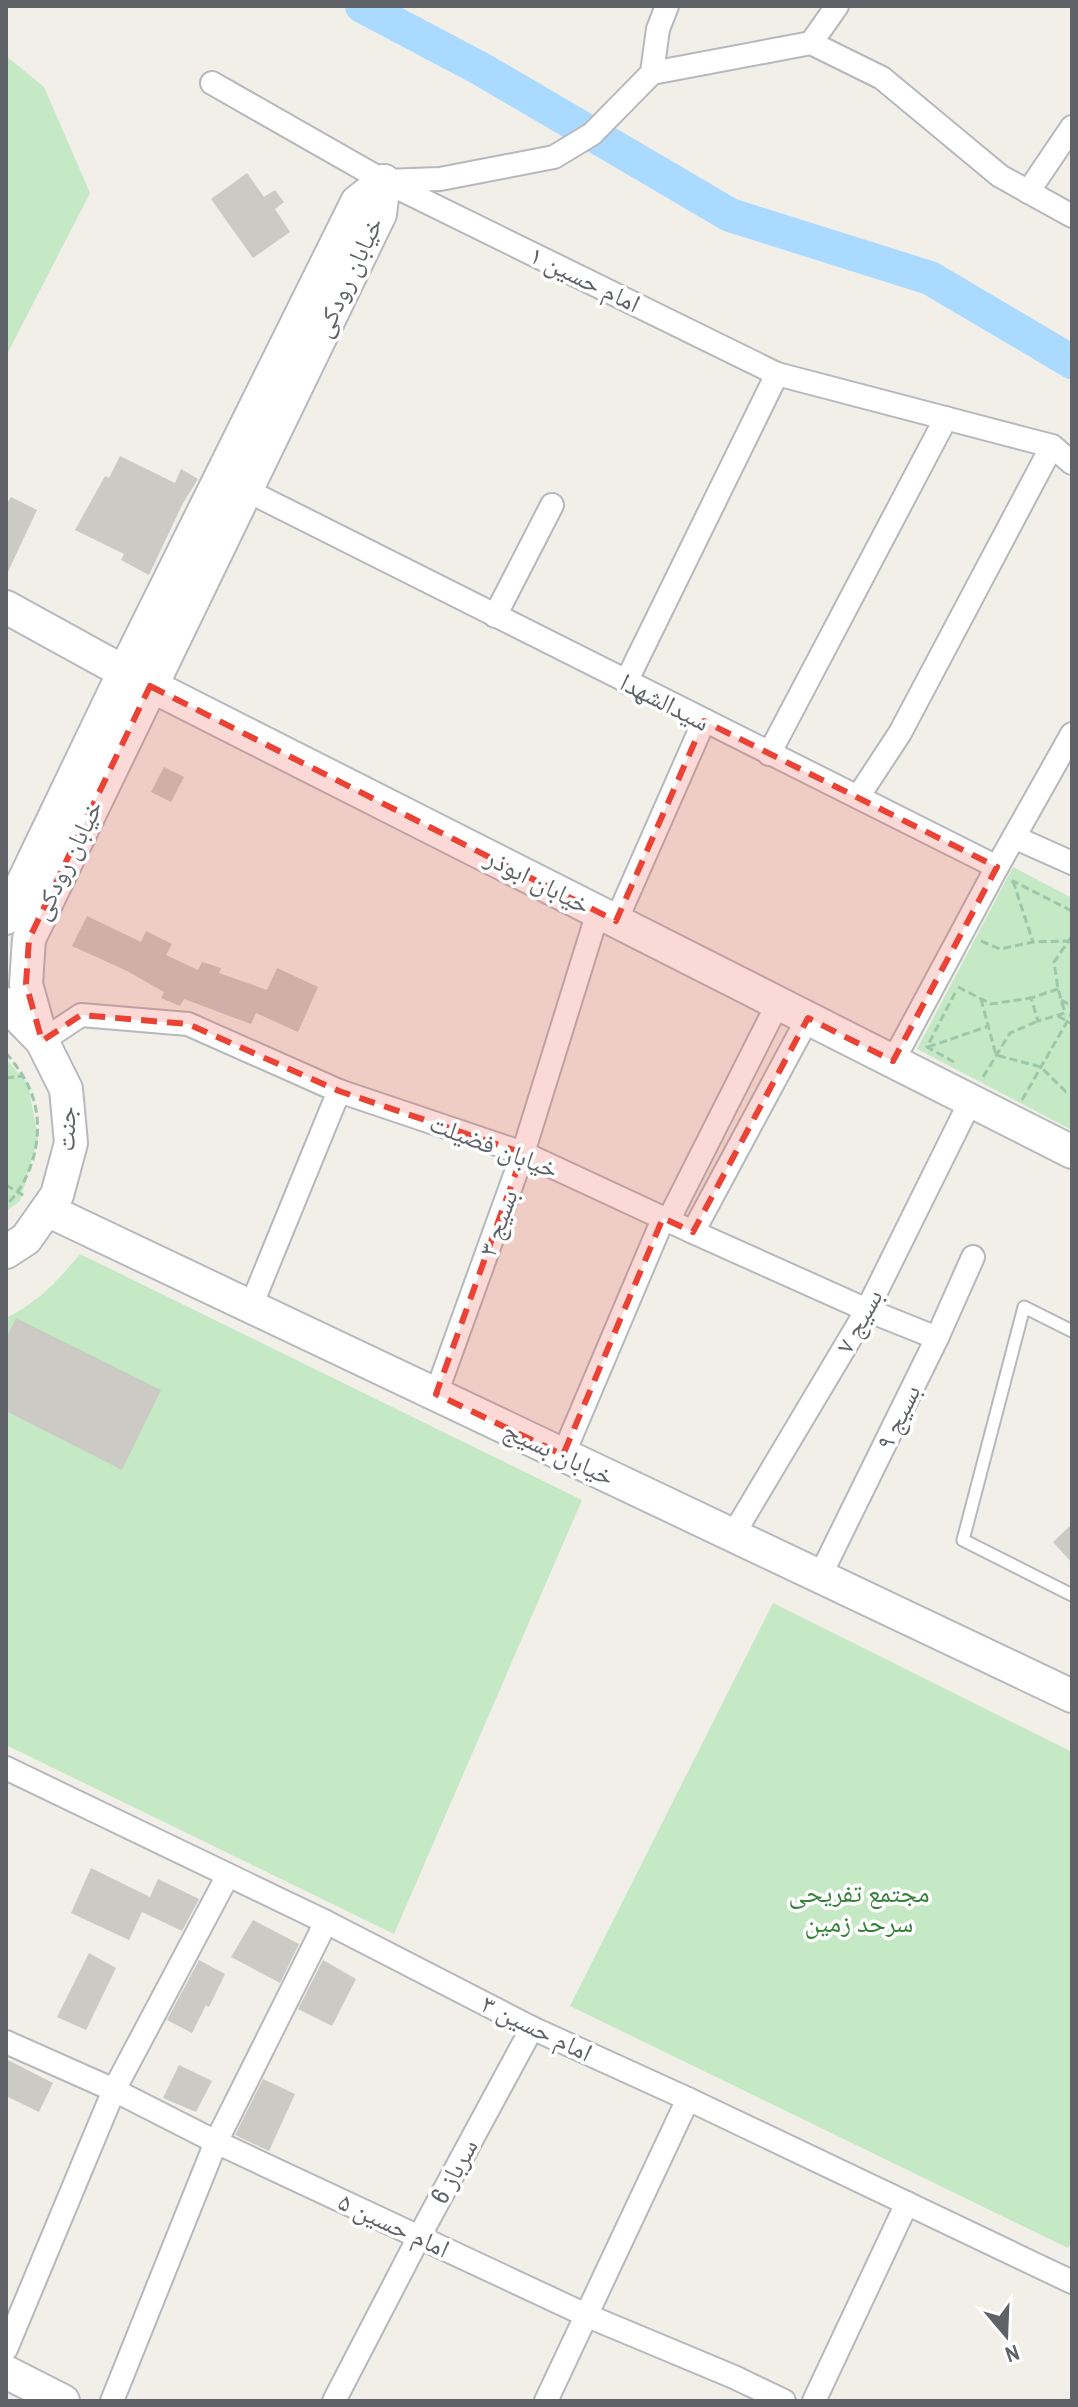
<svg xmlns="http://www.w3.org/2000/svg" width="1078" height="2407" viewBox="0 0 1078 2407" font-family="'Archivo Narrow','Noto Naskh Arabic',sans-serif">
<style>
.green{fill:#c5e8c5}
.lines{fill:none;stroke-linecap:round;stroke-linejoin:round}
.river{stroke:#aadaff;stroke-width:34}
.building{fill:#cccac5}
.lane-casing{stroke:#b5b8bc;stroke-width:15}
.street-casing{stroke:#b5b8bc;stroke-width:26}
.secondary-casing{stroke:#b6babf;stroke-width:36}
.path{stroke:#9cc7a9;stroke-width:3;stroke-dasharray:8 4;stroke-linecap:butt}
.lane{stroke:#fff;stroke-width:11}
.street{stroke:#fff;stroke-width:22}
.secondary{stroke:#fff;stroke-width:32}
.marked{fill:#ea4335;fill-opacity:0.2;stroke:#ea4335;stroke-width:6;stroke-dasharray:16 10;stroke-linejoin:round}
.labels{text-anchor:middle;stroke-width:7;stroke-linejoin:round;paint-order:stroke}
.street-label{font-size:26px;fill:#5f6368;stroke:#fff}
.park-label{font-size:26px;fill:#348238;stroke:#fff}
</style>
<rect width="100%" height="100%" fill="#f1efe8"/>
<g class="green">
<polygon points="6,56 44,87 90,193 6,356"/>
<polygon points="1013,867 1072,898 1072,1130 917,1049"/>
<polygon points="6,1059 28,1084 38,1138 20,1201 6,1211"/>
<path d="M 80,1254 L 582,1500 L 394,1934 L 6,1745 L 6,1318 C 37,1303 58,1281 80,1254 Z"/>
<polygon points="773,1603 1072,1752 1072,2241 1068,2248 570,2006"/>
</g>
<g class="lines">
<polyline class="river" points="362,6 481,69 730,215 930,278 1072,362"/>
</g>
<g class="building">
<polygon points="247,173 264,197 275,190 284,202 275,209 290,232 253,258 211,199"/>
<polygon points="120,456 175,483 181,469 198,479 183,503 149,575 121,560 124,554 75,530 105,476 109,478"/>
<polygon points="11,497 37,510 6,576 6,505"/>
<polygon points="164,767 184,777 171,802 151,792"/>
<polygon points="87,916 141,942 146,931 172,944 166,955 198,970 202,962 221,968 219,973 267,990 277,968 318,987 298,1032 256,1013 251,1024 184,999 180,1006 161,998 164,992 127,971 72,946"/>
<polygon points="16,1318 161,1390 122,1470 6,1411 6,1338"/>
<polygon points="1072,1524 1072,1563 1053,1542"/>
<polygon points="91,1868 150,1897 158,1879 199,1899 182,1931 142,1912 129,1940 71,1913"/>
<polygon points="253,1920 299,1944 280,1983 231,1957"/>
<polygon points="89,1953 116,1968 86,2030 57,2017"/>
<polygon points="199,1960 225,1974 209,2007 206,2005 192,2033 167,2020"/>
<polygon points="323,1960 356,1979 332,2026 298,2009"/>
<polygon points="6,2059 53,2083 39,2112 6,2096"/>
<polygon points="179,2065 212,2081 196,2112 163,2098"/>
<polygon points="263,2079 295,2094 269,2151 235,2135"/>
</g>
<g class="lines">
<g class="lane-casing">
<polyline id="lane" points="1072,1331 1024,1307 963,1540 1072,1595"/>
</g>
<g class="street-casing">
<g id="street">
<polyline points="811,43 837,6"/>
<polyline points="652,73 592,134 554,157 440,179 384,181 777,374 1052,446 1072,463"/>
<polyline points="652,73 811,43 882,78 1000,176 1072,216"/>
<polyline points="652,73 658,29 667,6"/>
<polyline points="212,83 384,181"/>
<polyline points="1028,192 1072,127"/>
<polyline points="246,490 997,867 1014,837 1072,863"/>
<polyline points="495,616 552,505"/>
<polyline points="626,682 777,374"/>
<polyline points="769,754 946,418"/>
<polyline points="858,797 900,733 1052,446"/>
<polyline points="1014,837 1072,734"/>
<polyline points="616,921 704,721"/>
<polyline points="42,1041 81,1015 188,1024 339,1091 523,1153 693,1232 867,1310 937,1338"/>
<polyline points="893,1061 997,867"/>
<polyline points="668,1221 778,1003"/>
<polyline points="693,1232 808,1018"/>
<polyline points="251,1306 339,1091"/>
<polyline points="436,1394 523,1153 598,912"/>
<polyline points="563,1455 663,1219"/>
<polyline points="733,1535 867,1310 971,1100"/>
<polyline points="820,1576 937,1338 973,1257"/>
<polyline points="6,1768 326,1922 532,2028 688,2099 1072,2282"/>
<polyline points="6,2042 114,2090 216,2142 588,2316 734,2377 784,2401"/>
<polyline points="6,2349 114,2090 228,1875"/>
<polyline points="112,2401 216,2142 326,1922"/>
<polyline points="334,2401 419,2237 532,2028"/>
<polyline points="546,2401 688,2099"/>
<polyline points="814,2401 907,2203"/>
</g>
</g>
<g class="secondary-casing">
<g id="secondary">
<polyline points="6,607 124,672 1072,1152"/>
<polyline points="6,918 124,672 357,202 384,181"/>
<polyline points="6,1004 42,1041 66,1089 71,1143 57,1195 26,1239 6,1252"/>
<polyline points="42,1041 26,984 29,939 380,214 384,181"/>
<polyline points="47,1210 1072,1696"/>
<polyline points="6,2372 63,2401"/>
</g>
</g>
<g class="path">
<polyline points="1013,881 1033,942"/>
<polyline points="1012,883 1013,881 1072,911"/>
<polyline points="981,941 1000,949 1033,942 1069,941 1072,944"/>
<polyline points="958,987 991,1004 1031,998"/>
<polyline points="1058,989 1031,998 1038,1021 1065,1013 1058,989 1054,962 1072,936"/>
<polyline points="981,999 996,1055 1041,1067 1066,1092 1072,1092"/>
<polyline points="1061,1000 1072,1006"/>
<polyline points="1058,1016 1072,1024"/>
<polyline points="928,1047 989,1026"/>
<path d="M 6,1053 C 18,1067 29,1083 34,1101 C 44,1136 32,1181 6,1205"/>
<polyline points="954,1062 927,1047 957,989"/>
<polyline points="983,1077 1010,1033 1038,1021"/>
<polyline points="6,1078 23,1076"/>
<polyline points="1022,1100 1072,1013"/>
<polyline points="6,1185 26,1197"/>
</g>
<use href="#lane" class="lane"/>
<use href="#street" class="street"/>
<use href="#secondary" class="secondary"/>
</g>
<path class="marked" d="M 150,686 L 616,921 L 704,721 L 997,867 L 893,1061 L 808,1018 L 693,1232 L 663,1218 L 563,1455 L 436,1394 L 523,1153 L 339,1091 L 188,1024 L 81,1015 L 42,1041 L 26,984 L 29,939 Z"/>
<g class="labels">
<g class="street-label">
<text transform="translate(348 277) rotate(-65)" y="9">خیابان رودکی</text>
<text transform="translate(585 279) rotate(26)" y="9">امام حسین ۱</text>
<text transform="translate(665 702) rotate(27)" y="9">سیدالشهدا</text>
<text transform="translate(67 860) rotate(-64)" y="9">خیابان رودکی</text>
<text transform="translate(538 881) rotate(27)" y="9">خیابان ابوذر</text>
<text transform="translate(66 1129) rotate(-89)" y="9">جنت</text>
<text transform="translate(494 1146) rotate(21)" y="9">خیابان فضیلت</text>
<text transform="translate(498 1223) rotate(-70)" y="9">بسیج ۳</text>
<text transform="translate(859 1321) rotate(-61)" y="9">بسیج ۷</text>
<text transform="translate(898 1417) rotate(-64)" y="9">بسیج ۹</text>
<text transform="translate(559 1453) rotate(25)" y="9">خیابان بسیج</text>
<text transform="translate(537 2028) rotate(26)" y="9">امام حسین ۳</text>
<text transform="translate(454 2171) rotate(-61)" y="9">سرباز 6</text>
<text transform="translate(394 2225) rotate(25)" y="9">امام حسین ۵</text>
</g>
<g class="park-label">
<text x="859" y="1902">مجتمع تفریحی<tspan x="859" dy="30">سرحد زمین</tspan></text>
</g>
</g>
<rect width="1078" height="2407" fill="none" stroke="#5f6368" stroke-width="16"/>
<g transform="translate(1006 2335) rotate(161)" stroke="#ffffff" stroke-width="6" paint-order="stroke">
<path d="M0-6L14 30L0 20L-14 30Z" fill="#5f6368"/>
<text y="-12" font-size="22" font-weight="bold" text-anchor="middle" fill="#5f6368">N</text>
</g>
</svg>
